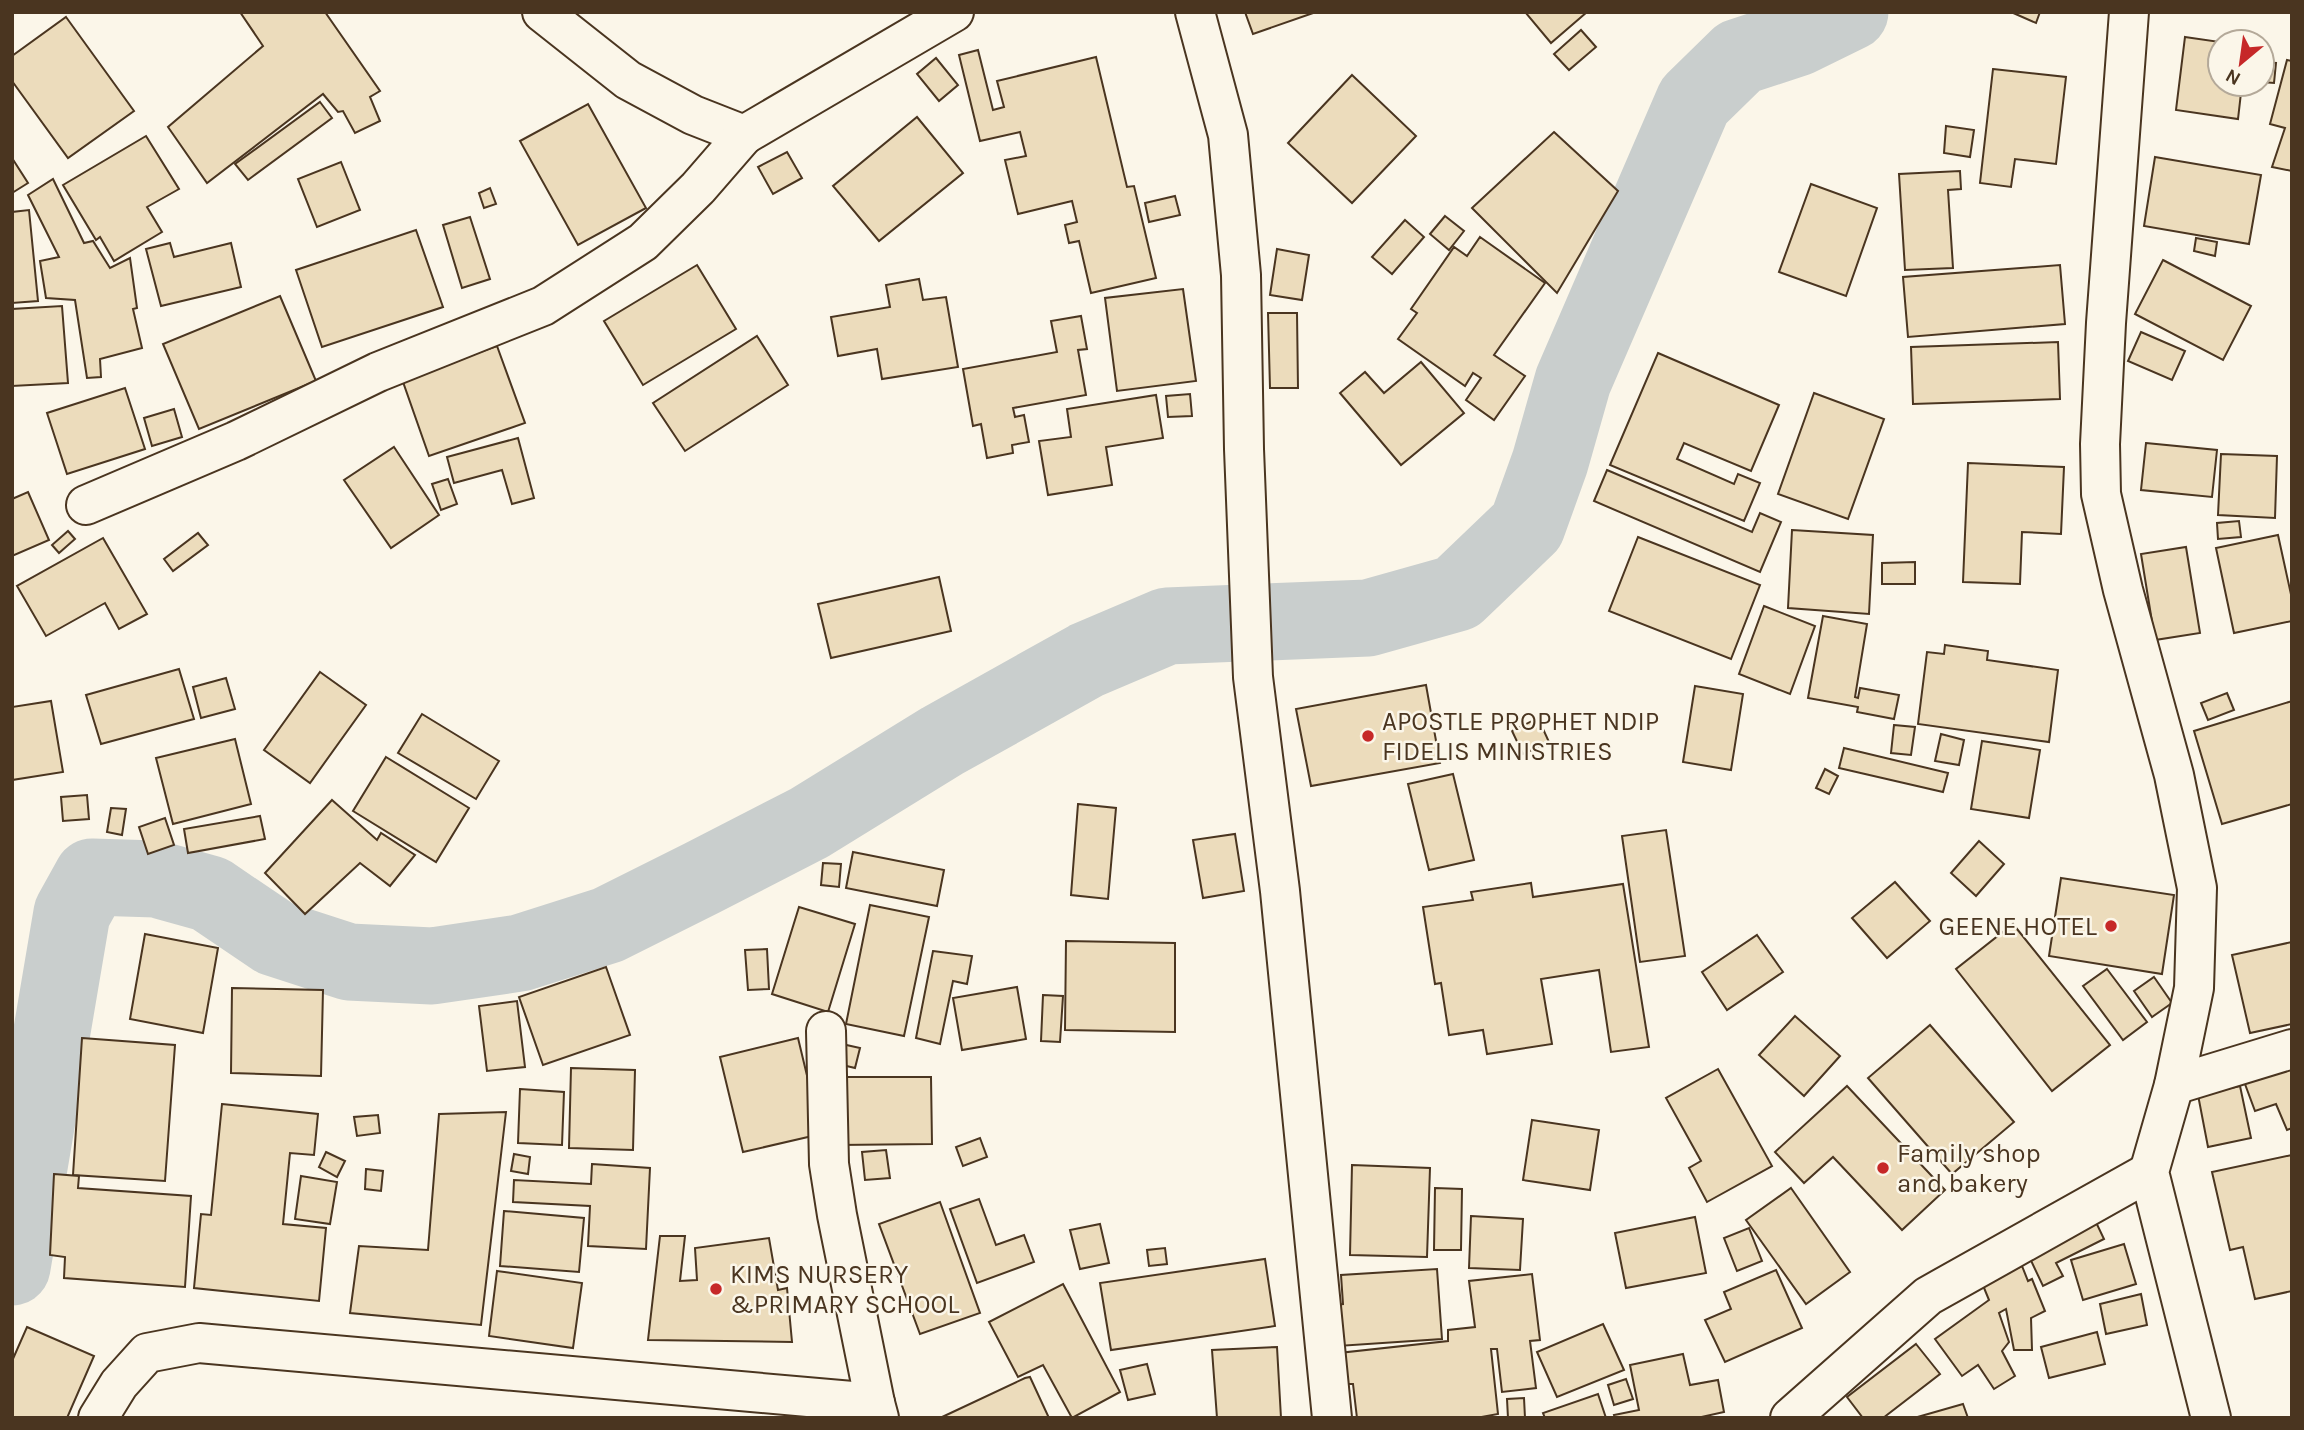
<svg xmlns="http://www.w3.org/2000/svg" width="2304" height="1430" viewBox="0 0 2304 1430" font-family="Karla,sans-serif">
<style>
.lines{fill:none;stroke-linecap:round;stroke-linejoin:round}
.river{stroke:#c9cecd;stroke-width:77}
.building{fill:#ecdcbc;stroke:#4a3520;stroke-width:2}
.street-casing{stroke:#4a3520;stroke-width:42}
.street{stroke:#fbf6e9;stroke-width:38}
.poi-dot{fill:#c62828;stroke:#fbf6e9;stroke-width:2.5}
.labels{text-anchor:middle;stroke-width:5;stroke-linejoin:round;paint-order:stroke}
.poi-label{font-size:26px;fill:#4a3520;stroke:#fbf6e9;text-anchor:start}
</style>
<rect width="100%" height="100%" fill="#fbf6e9"/>
<g class="lines">
<polyline class="river" points="12,1267 72,913 92,877 156,879 210,894 275,938 349,962 432,966 520,953 608,925 702,878 809,823 942,741 1087,660 1167,626 1368,618 1457,593 1527,526 1550,462 1573,381 1694,101 1739,57 1797,38 1850,12"/>
</g>
<g class="building">
<polygon points="240,12 325,12 380,91 370,97 380,121 355,133 343,111 338,112 323,94 207,183 168,127 263,46"/>
<polygon points="1245,12 1316,12 1253,34"/>
<polygon points="1525,12 1587,12 1551,43"/>
<polygon points="2011,12 2040,12 2036,23"/>
<polygon points="66,17 134,111 68,158 12,81 12,56"/>
<polygon points="1581,30 1596,47 1569,70 1554,54"/>
<polygon points="2185,37 2220,42 2220,84 2242,84 2238,119 2176,110"/>
<polygon points="978,50 993,110 1004,107 997,81 1096,57 1127,187 1134,186 1156,278 1091,293 1079,241 1069,243 1065,225 1077,222 1072,201 1018,214 1005,160 1026,156 1020,132 980,141 959,55"/>
<polygon points="936,58 958,85 939,101 917,74"/>
<polygon points="2287,60 2292,61 2292,171 2272,167 2285,128 2270,124"/>
<polygon points="2262,62 2276,63 2274,83 2262,82"/>
<polygon points="1993,69 2066,77 2056,164 2015,159 2011,187 1980,183"/>
<polygon points="1352,75 1416,136 1352,203 1288,143"/>
<polygon points="320,102 332,118 248,180 235,164"/>
<polygon points="588,104 646,208 578,245 520,141"/>
<polygon points="917,117 963,173 879,241 833,186"/>
<polygon points="1946,126 1974,130 1970,157 1944,153"/>
<polygon points="1554,132 1618,191 1557,293 1472,208"/>
<polygon points="146,136 179,189 147,207 162,232 114,261 100,237 96,240 63,185"/>
<polygon points="787,152 802,178 773,194 758,167"/>
<polygon points="2155,157 2261,175 2249,244 2144,226"/>
<polygon points="12,158 28,183 12,193"/>
<polygon points="341,162 360,210 317,227 298,179"/>
<polygon points="1960,171 1961,189 1948,190 1953,268 1905,270 1899,174"/>
<polygon points="53,179 84,243 93,241 110,268 130,258 137,308 133,309 142,348 100,359 101,377 87,378 75,300 46,298 40,261 59,257 28,195"/>
<polygon points="1811,184 1877,208 1846,296 1779,272"/>
<polygon points="490,188 496,204 484,208 479,193"/>
<polygon points="1175,196 1180,215 1149,222 1145,203"/>
<polygon points="29,210 38,301 12,303 12,212"/>
<polygon points="1445,216 1464,231 1449,250 1430,234"/>
<polygon points="470,217 490,279 462,288 443,225"/>
<polygon points="1405,220 1424,237 1392,274 1372,257"/>
<polygon points="416,230 443,307 322,347 296,270"/>
<polygon points="1480,237 1545,283 1494,355 1525,376 1494,420 1466,400 1481,378 1473,373 1465,386 1398,339 1417,313 1411,309 1454,247 1467,256"/>
<polygon points="2196,238 2217,242 2215,256 2194,251"/>
<polygon points="170,243 174,257 231,243 241,287 161,306 146,249"/>
<polygon points="1277,249 1309,255 1302,300 1270,295"/>
<polygon points="2163,260 2251,306 2223,360 2135,314"/>
<polygon points="697,265 736,329 643,385 604,321"/>
<polygon points="2060,265 2065,324 1908,337 1903,277"/>
<polygon points="919,279 923,300 946,297 958,367 882,379 877,349 838,356 831,317 890,307 886,285"/>
<polygon points="1183,289 1196,381 1117,391 1105,298"/>
<polygon points="280,296 316,381 199,429 163,344"/>
<polygon points="62,306 68,383 12,386 12,309"/>
<polygon points="1268,313 1297,313 1298,388 1270,388"/>
<polygon points="1081,316 1087,349 1078,350 1086,395 1013,408 1015,417 1024,415 1029,442 1012,445 1013,453 987,458 981,424 973,426 963,369 1057,352 1051,321"/>
<polygon points="2141,332 2185,351 2172,380 2128,361"/>
<polygon points="757,336 788,385 685,451 653,403"/>
<polygon points="2058,342 2060,399 1913,404 1911,347"/>
<polygon points="497,346 525,423 429,456 402,379"/>
<polygon points="1658,353 1779,405 1751,471 1684,443 1677,459 1734,484 1738,474 1760,483 1744,521 1610,465"/>
<polygon points="1421,362 1464,413 1401,465 1340,393 1365,372 1384,393"/>
<polygon points="125,388 145,449 67,474 47,413"/>
<polygon points="1814,393 1884,419 1848,519 1778,494"/>
<polygon points="1190,394 1192,416 1168,417 1166,396"/>
<polygon points="1156,395 1163,438 1106,447 1112,485 1048,495 1039,441 1071,437 1067,409"/>
<polygon points="174,409 182,437 152,446 144,418"/>
<polygon points="518,438 534,498 512,504 502,470 454,483 447,457"/>
<polygon points="2146,443 2217,450 2212,497 2141,490"/>
<polygon points="394,447 439,515 391,548 344,480"/>
<polygon points="2221,454 2277,456 2275,518 2218,515"/>
<polygon points="1968,463 2064,467 2061,534 2022,532 2020,584 1963,582"/>
<polygon points="1607,470 1752,532 1760,513 1781,522 1760,572 1594,501"/>
<polygon points="448,479 457,504 441,510 432,484"/>
<polygon points="28,492 49,540 12,556 12,499"/>
<polygon points="2239,521 2241,537 2218,539 2217,523"/>
<polygon points="1792,530 1873,535 1869,614 1788,608"/>
<polygon points="68,531 75,539 59,553 52,545"/>
<polygon points="198,533 208,545 173,571 164,559"/>
<polygon points="2278,535 2292,599 2292,621 2234,633 2216,548"/>
<polygon points="1638,537 1760,585 1731,659 1609,611"/>
<polygon points="103,538 147,614 119,629 105,603 46,636 17,586"/>
<polygon points="2186,547 2200,633 2155,640 2141,554"/>
<polygon points="1915,562 1915,584 1882,584 1882,563"/>
<polygon points="939,577 951,631 831,658 818,604"/>
<polygon points="1764,606 1815,626 1790,694 1739,674"/>
<polygon points="1823,616 1867,624 1855,697 1858,698 1860,688 1899,695 1894,719 1857,712 1858,707 1808,698"/>
<polygon points="1945,645 1988,651 1987,660 2058,670 2049,742 1918,724 1927,652 1944,654"/>
<polygon points="179,669 194,719 101,744 86,695"/>
<polygon points="320,672 366,705 310,783 264,750"/>
<polygon points="226,678 235,709 201,718 193,687"/>
<polygon points="1426,685 1440,763 1311,786 1296,709"/>
<polygon points="1695,686 1743,694 1731,770 1683,762"/>
<polygon points="2227,693 2234,710 2208,720 2201,703"/>
<polygon points="51,701 63,772 12,780 12,707"/>
<polygon points="2292,701 2292,804 2222,824 2194,731"/>
<polygon points="422,714 499,761 476,799 398,753"/>
<polygon points="1538,718 1549,742 1523,754 1512,731"/>
<polygon points="1894,725 1915,727 1911,755 1891,753"/>
<polygon points="1941,734 1964,740 1959,765 1935,761"/>
<polygon points="235,739 251,804 173,824 156,758"/>
<polygon points="1982,741 2040,750 2029,818 1971,809"/>
<polygon points="1844,748 1948,773 1943,792 1839,768"/>
<polygon points="386,757 469,808 436,862 353,811"/>
<polygon points="1825,769 1838,776 1829,794 1816,788"/>
<polygon points="1453,774 1474,860 1429,870 1408,784"/>
<polygon points="87,795 89,819 63,821 61,797"/>
<polygon points="332,800 377,840 381,833 415,855 390,886 360,863 305,914 265,873"/>
<polygon points="1078,804 1116,808 1108,899 1071,895"/>
<polygon points="111,808 126,809 122,835 107,832"/>
<polygon points="260,816 265,839 188,853 184,829"/>
<polygon points="165,818 174,845 148,854 139,827"/>
<polygon points="1666,830 1685,956 1640,962 1622,836"/>
<polygon points="1235,834 1244,891 1203,898 1193,840"/>
<polygon points="1979,841 2004,864 1976,896 1951,873"/>
<polygon points="853,852 944,870 937,906 846,888"/>
<polygon points="823,863 841,864 839,887 821,885"/>
<polygon points="2061,878 2174,895 2162,974 2049,956"/>
<polygon points="1895,882 1930,921 1887,958 1852,918"/>
<polygon points="1531,883 1533,897 1623,884 1649,1047 1611,1052 1599,970 1541,979 1552,1044 1487,1054 1483,1030 1449,1035 1441,983 1435,984 1423,907 1473,900 1471,892"/>
<polygon points="870,905 929,917 904,1036 846,1024"/>
<polygon points="799,907 855,924 828,1012 772,994"/>
<polygon points="2013,924 2110,1045 2052,1091 1956,969"/>
<polygon points="145,934 218,948 203,1033 130,1019"/>
<polygon points="1757,935 1783,972 1727,1010 1702,972"/>
<polygon points="1066,941 1175,943 1175,1032 1065,1030"/>
<polygon points="2292,942 2292,1024 2250,1033 2232,955"/>
<polygon points="767,949 769,989 748,990 745,950"/>
<polygon points="933,951 972,956 967,984 953,981 940,1044 916,1038"/>
<polygon points="606,967 630,1035 543,1065 519,997"/>
<polygon points="2107,969 2147,1022 2123,1040 2083,986"/>
<polygon points="2154,977 2172,1003 2152,1017 2134,991"/>
<polygon points="1017,987 1026,1039 962,1050 953,998"/>
<polygon points="232,988 323,990 321,1076 231,1073"/>
<polygon points="1043,995 1063,996 1060,1042 1041,1041"/>
<polygon points="517,1001 525,1067 487,1071 479,1006"/>
<polygon points="1795,1016 1840,1056 1804,1096 1759,1055"/>
<polygon points="1930,1025 2014,1122 1952,1174 1868,1078"/>
<polygon points="82,1038 175,1045 165,1181 73,1175"/>
<polygon points="798,1038 821,1134 743,1152 720,1057"/>
<polygon points="842,1044 860,1048 855,1068 838,1064"/>
<polygon points="2292,1064 2292,1128 2287,1130 2276,1104 2255,1111 2242,1076"/>
<polygon points="571,1068 635,1070 633,1150 569,1148"/>
<polygon points="1718,1069 1772,1166 1707,1202 1689,1168 1701,1161 1666,1098"/>
<polygon points="837,1077 931,1077 932,1144 838,1145"/>
<polygon points="1847,1086 1945,1190 1902,1230 1833,1157 1804,1183 1775,1152"/>
<polygon points="2240,1086 2251,1138 2208,1147 2198,1095"/>
<polygon points="520,1089 564,1092 562,1145 518,1143"/>
<polygon points="222,1104 318,1114 314,1155 290,1153 283,1224 326,1228 319,1301 194,1288 201,1214 211,1215"/>
<polygon points="506,1112 481,1325 350,1313 359,1246 428,1250 439,1114"/>
<polygon points="378,1115 380,1133 357,1136 354,1117"/>
<polygon points="1532,1120 1599,1130 1590,1190 1523,1180"/>
<polygon points="980,1138 987,1157 963,1166 956,1147"/>
<polygon points="886,1150 890,1178 865,1180 862,1152"/>
<polygon points="326,1152 345,1161 337,1177 319,1167"/>
<polygon points="514,1154 530,1157 528,1174 511,1171"/>
<polygon points="2292,1155 2292,1291 2255,1299 2243,1247 2230,1250 2212,1172"/>
<polygon points="592,1164 650,1168 646,1249 588,1246 590,1206 513,1202 514,1180 591,1184"/>
<polygon points="1352,1165 1430,1168 1427,1257 1350,1255"/>
<polygon points="366,1169 383,1171 381,1191 365,1189"/>
<polygon points="54,1174 79,1176 78,1188 191,1196 185,1287 64,1278 65,1257 50,1255"/>
<polygon points="301,1176 337,1182 330,1224 295,1219"/>
<polygon points="1435,1188 1462,1189 1461,1250 1434,1250"/>
<polygon points="1791,1188 1850,1272 1806,1304 1746,1220"/>
<polygon points="979,1199 996,1245 1024,1235 1034,1262 977,1283 950,1209"/>
<polygon points="940,1202 980,1313 920,1334 879,1224"/>
<polygon points="504,1211 584,1218 579,1272 500,1266"/>
<polygon points="1471,1216 1523,1219 1520,1270 1469,1268"/>
<polygon points="2093,1216 2104,1239 2056,1263 2063,1276 2043,1286 2026,1250"/>
<polygon points="1695,1217 1706,1273 1626,1288 1615,1233"/>
<polygon points="1100,1224 1109,1263 1080,1269 1070,1230"/>
<polygon points="1749,1228 1762,1261 1737,1271 1724,1238"/>
<polygon points="660,1236 685,1236 680,1281 697,1280 695,1248 769,1238 778,1290 787,1288 792,1342 648,1340"/>
<polygon points="2124,1244 2136,1284 2083,1300 2071,1260"/>
<polygon points="1165,1248 1167,1264 1149,1266 1147,1250"/>
<polygon points="1265,1259 1275,1326 1111,1350 1100,1283"/>
<polygon points="2022,1266 2028,1281 2032,1279 2045,1311 2031,1318 2032,1350 2014,1350 2006,1309 1999,1313 2009,1342 2002,1351 2015,1376 1994,1389 1978,1365 1962,1376 1935,1339 1989,1300 1982,1283"/>
<polygon points="1437,1269 1442,1339 1338,1346 1335,1305 1343,1304 1341,1275"/>
<polygon points="1776,1270 1802,1328 1725,1362 1705,1320 1731,1309 1724,1292"/>
<polygon points="497,1271 582,1283 573,1348 489,1336"/>
<polygon points="1532,1274 1540,1340 1530,1341 1536,1388 1502,1392 1497,1349 1491,1349 1498,1414 1476,1418 1357,1418 1353,1384 1343,1384 1339,1353 1448,1341 1448,1330 1475,1327 1469,1281"/>
<polygon points="1063,1284 1120,1392 1072,1418 1043,1365 1018,1377 989,1322"/>
<polygon points="2141,1294 2147,1325 2106,1334 2100,1304"/>
<polygon points="1603,1324 1624,1370 1557,1397 1537,1352"/>
<polygon points="27,1327 94,1356 67,1418 12,1418 12,1361"/>
<polygon points="2097,1332 2105,1364 2049,1378 2041,1347"/>
<polygon points="1916,1344 1940,1374 1883,1418 1863,1418 1847,1397"/>
<polygon points="1277,1347 1281,1418 1217,1418 1212,1350"/>
<polygon points="1683,1354 1690,1385 1718,1380 1724,1412 1697,1418 1615,1418 1614,1415 1639,1410 1630,1365"/>
<polygon points="1147,1364 1155,1394 1128,1400 1120,1370"/>
<polygon points="1030,1377 1049,1418 940,1418 1025,1378"/>
<polygon points="1626,1379 1633,1399 1614,1405 1608,1385"/>
<polygon points="1598,1394 1606,1418 1545,1418 1543,1413"/>
<polygon points="1524,1398 1525,1418 1508,1418 1507,1399"/>
<polygon points="1963,1404 1968,1418 1914,1418"/>
</g>
<g class="lines">
<g class="street-casing">
<g id="street">
<polyline points="542,12 628,80 693,115 744,135 954,12"/>
<polyline points="1195,12 1228,135 1241,275 1244,449 1253,677 1280,891 1332,1418"/>
<polyline points="2129,12 2106,323 2100,444 2101,494 2123,590 2174,775 2197,888 2194,988 2174,1085 2149,1172 2211,1418"/>
<polyline points="86,505 236,441 378,372 543,306 643,242 698,188 744,135"/>
<polyline points="826,1031 829,1164 837,1215 875,1403"/>
<polyline points="2174,1085 2292,1049"/>
<polyline points="98,1418 119,1384 147,1353 199,1343 875,1403 879,1418"/>
<polyline points="1790,1418 1928,1296 2149,1172"/>
</g>
</g>
<use href="#street" class="street"/>
</g>
<g class="poi-dot">
<circle cx="1368" cy="736" r="7"/>
<circle cx="2111" cy="926" r="7"/>
<circle cx="1883" cy="1168" r="7"/>
<circle cx="716" cy="1289" r="7"/>
</g>
<g class="labels">
<g class="poi-label">
<text x="1382" y="730">APOSTLE PROPHET NDIP<tspan x="1382" dy="30">FIDELIS MINISTRIES</tspan></text>
<text x="2097" y="935" text-anchor="end">GEENE HOTEL</text>
<text x="1897" y="1162">Family shop<tspan x="1897" dy="30">and bakery</tspan></text>
<text x="730" y="1283">KIMS NURSERY<tspan x="730" dy="30">&amp;PRIMARY SCHOOL</tspan></text>
</g>
</g>
<rect width="2304" height="1430" fill="none" stroke="#4a3520" stroke-width="28"/>
<g transform="translate(2241 63) rotate(209)"><circle r="33" fill="#fbf6e9" stroke="#b4a999" stroke-width="2"/>
<path d="M0-5L12 26L0 18L-12 26Z" fill="#c62828"/>
<text y="-10" font-size="19" font-weight="bold" text-anchor="middle" fill="#4a3520">N</text>
</g>
</svg>
